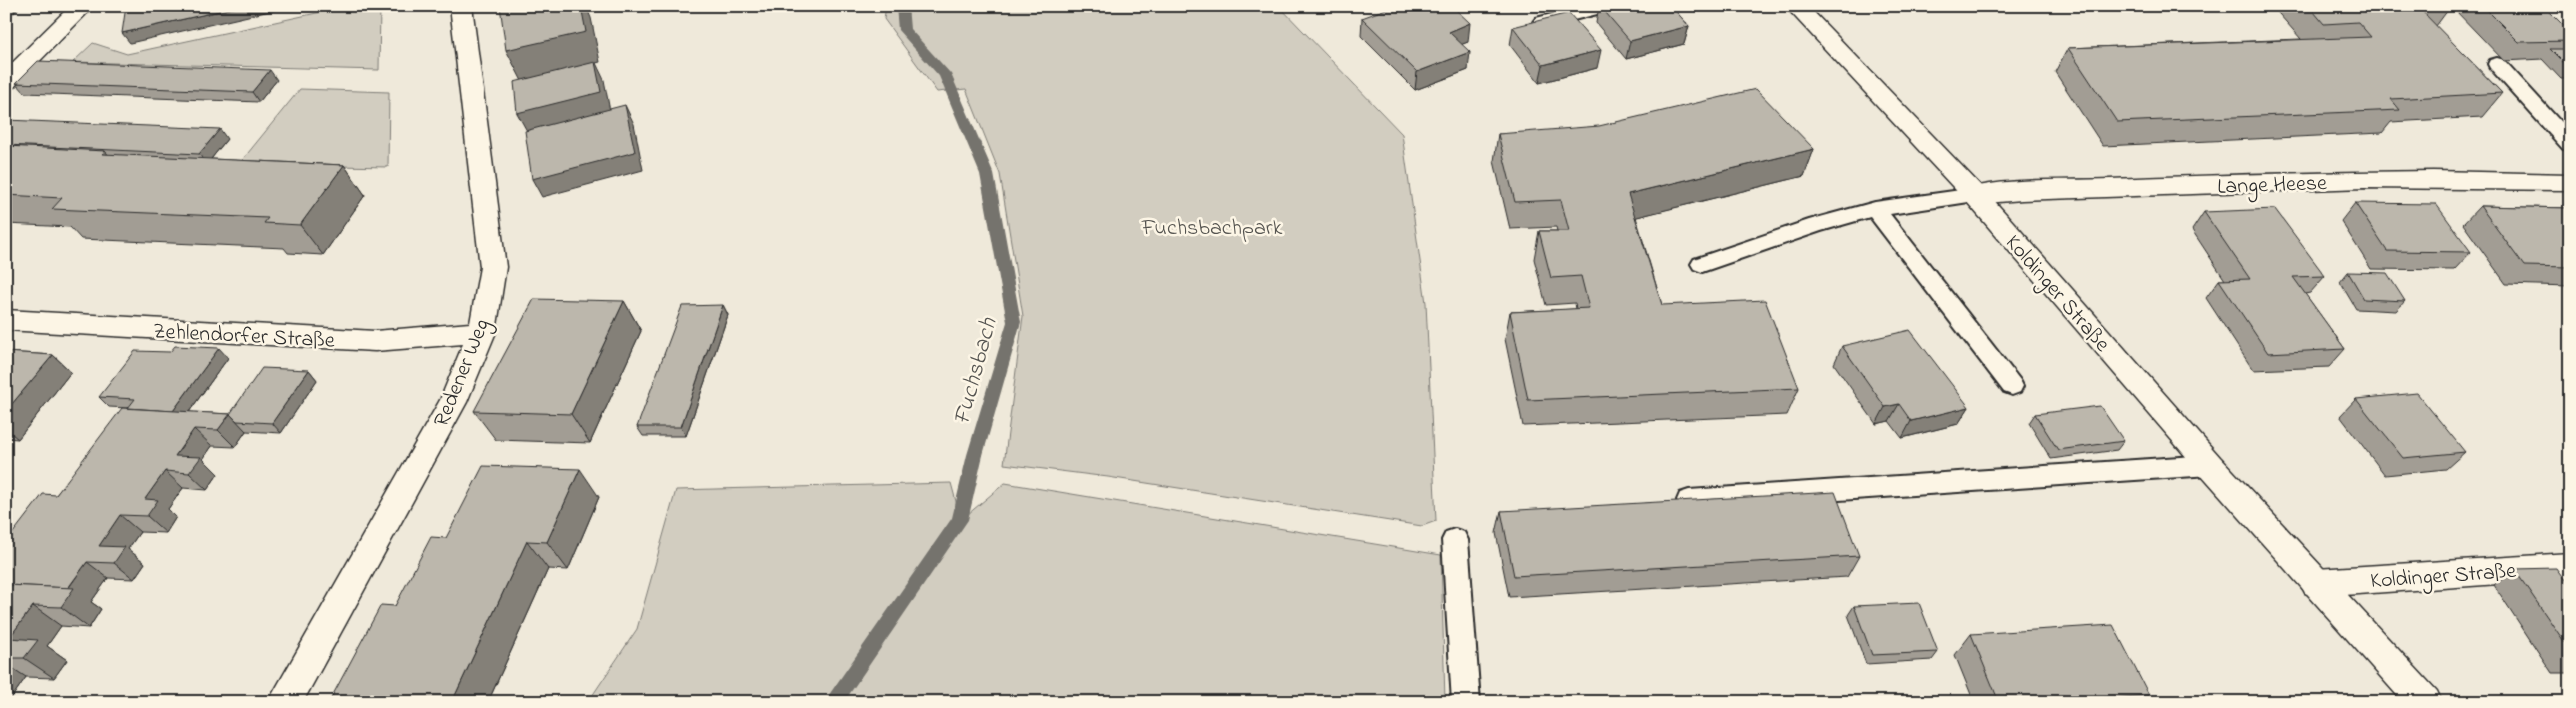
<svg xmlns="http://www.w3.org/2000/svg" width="2576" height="708" viewBox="0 0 2576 708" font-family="'Indie Flower',sans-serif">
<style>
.green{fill:#d2cdc0;stroke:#7e7c76}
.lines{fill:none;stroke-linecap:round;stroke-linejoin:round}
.stream{fill:#75736d;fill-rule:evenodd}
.service-casing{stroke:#2b2b2b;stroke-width:4}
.minor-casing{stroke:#2b2b2b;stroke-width:3}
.tertiary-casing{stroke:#2b2b2b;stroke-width:3}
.service{fill:#fcf5e5;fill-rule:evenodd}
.minor{fill:#fcf5e5;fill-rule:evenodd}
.tertiary{fill:#fcf5e5;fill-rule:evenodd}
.wall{fill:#a29d94;stroke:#2b2b2b}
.shaded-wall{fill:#848078;stroke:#2b2b2b}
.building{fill:#bcb7ac;stroke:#2b2b2b}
.labels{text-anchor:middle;stroke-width:5;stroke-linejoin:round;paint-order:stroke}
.street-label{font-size:22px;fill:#2b2b2b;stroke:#fcf5e5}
.park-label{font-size:22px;fill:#555450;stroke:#fcf5e5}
.water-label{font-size:24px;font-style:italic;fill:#565552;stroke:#fcf5e5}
</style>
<rect width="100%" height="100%" fill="#efe9da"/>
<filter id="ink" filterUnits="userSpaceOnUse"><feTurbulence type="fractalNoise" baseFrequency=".02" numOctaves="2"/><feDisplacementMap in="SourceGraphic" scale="10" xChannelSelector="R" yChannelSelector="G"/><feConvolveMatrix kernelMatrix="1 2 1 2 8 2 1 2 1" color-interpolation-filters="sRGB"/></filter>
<g filter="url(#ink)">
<g class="green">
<polygon points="349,6 380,6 379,70 73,62 93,43 127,54"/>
<polygon points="886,6 1279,6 1402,134 1426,303 1436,521 1422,526 1108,477 1004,464 1023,316 1000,174 966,89 937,92 884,19"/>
<polygon points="300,89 389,92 388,167 239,164"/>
<polygon points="951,483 961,520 1005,483 1441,555 1445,702 588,702 637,629 676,490"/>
</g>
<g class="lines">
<polygon class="stream" points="896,6 908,6 910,29 951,74 994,174 1021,322 983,455 968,520 844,702 824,702 952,518 967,455 1007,322 980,174 939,76 898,30"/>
<g class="service-casing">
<g id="service">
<polygon points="1584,6 1616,6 1613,10 1542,28 1536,26 1533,22 1536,18"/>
<polygon points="2497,58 2504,60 2570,132 2570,151 2563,149 2490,68 2488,64 2490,60"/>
<polygon points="1975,188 1982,190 1985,195 1982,200 1890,214 2020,380 2023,386 2020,392 2012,395 2004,392 1870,217 1821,231 1702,272 1694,269 1691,264 1694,259 1809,220 1875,202"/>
<polygon points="2210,455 2218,458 2222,465 2218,472 2210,475 1689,510 1680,507 1677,500 1680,493 1689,490"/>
<polygon points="1455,529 1464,532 1468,540 1480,702 1452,702 1442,540 1446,532"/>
</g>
</g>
<g class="minor-casing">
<g id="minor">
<polygon points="70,6 94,6 14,87 6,89 6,69"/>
<polygon points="450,6 472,6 506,267 496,332 467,402 303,702 268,702 440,400 463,344 375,351 6,330 6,310 375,331 470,323 480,267"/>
<path d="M 2433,171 L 2570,174 L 2570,190 L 2364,188 L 2022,200 L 1975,204 L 1966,201 L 1963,195 L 1966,189 C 2007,177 2067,181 2110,179 C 2218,175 2325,172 2433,171 Z"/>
<polygon points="2570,553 2570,579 2316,597 2305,593 2300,583 2305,573 2316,569"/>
</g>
</g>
<g class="tertiary-casing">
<polygon id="tertiary" points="1785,6 1808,6 1984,189 2220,457 2437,691 2442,702 2403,702 2200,473 1966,201"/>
</g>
<use href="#service" class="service"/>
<use href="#minor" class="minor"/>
<use href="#tertiary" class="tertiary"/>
</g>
<g class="wall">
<polygon points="1599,6 1671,6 1689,26 1684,44 1626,59 1596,23"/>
<polygon points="2272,6 2451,6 2436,26 2502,93 2482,117 2391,122 2382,133 2103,146 2055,72 2068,48 2301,39"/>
<polygon points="2456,6 2544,6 2570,32 2570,79 2561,79 2542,59 2504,61 2454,9"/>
<polygon points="1362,18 1468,42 1462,44 1468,70 1415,90 1361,36"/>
<polygon points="1513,27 1597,68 1539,83 1510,45"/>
<polygon points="277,80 259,102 25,93 16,83"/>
<polygon points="2570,85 2570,96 2564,91"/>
<polygon points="6,120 227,139 211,159 344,165 365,195 323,255 288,253 284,248 81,239 70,227 6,224"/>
<polygon points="1498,134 1814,149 1804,176 1636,217 1662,305 1799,388 1787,415 1523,426 1505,339 1510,312 1576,309 1575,303 1546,305 1534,259 1539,231 1557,231 1556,227 1510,229 1494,161"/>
<polygon points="2355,203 2471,252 2454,270 2371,269 2341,221"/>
<polygon points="2480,206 2570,208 2570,284 2568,286 2506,284 2463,224"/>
<polygon points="2204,212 2325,276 2310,293 2305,294 2345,349 2329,367 2253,370 2206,298 2219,280 2225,280 2192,230"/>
<polygon points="2348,272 2405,301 2396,311 2356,309 2340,282"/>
<polygon points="624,301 641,331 590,443 496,440 474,411"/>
<polygon points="723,305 728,315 686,436 643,436 637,427"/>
<polygon points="1842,346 1969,407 1958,424 1902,438 1889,421 1876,424 1834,364"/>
<polygon points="6,352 53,355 71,372 18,439 6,438"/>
<polygon points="228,358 189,412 230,414 309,370 317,380 281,433 246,431 235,447 212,446 203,459 218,474 207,490 183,488 168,509 176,517 166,533 140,532 128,549 145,563 134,579 108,578 91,602 101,609 89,628 61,626 47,646 67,660 54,678 26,677 10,700 13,702 6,702 6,542 56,495 128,408 109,407 99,397"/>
<polygon points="2356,399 2465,452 2446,469 2385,475 2340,416"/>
<polygon points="2035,414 2124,441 2117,450 2051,459 2029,423"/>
<polygon points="599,497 568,570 548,569 488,702 329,702 395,606 446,538"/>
<polygon points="1501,511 1859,556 1847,577 1509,597 1496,533"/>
<polygon points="2514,569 2565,579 2570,576 2570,673 2552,673 2494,585"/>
<polygon points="1854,606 1938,652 1932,660 1866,664 1848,615"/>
<polygon points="1971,634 2149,695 2142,702 1974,702 1955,655"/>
</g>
<g class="shaded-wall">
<polygon points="6,6 21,6 6,20"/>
<polygon points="242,6 292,6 130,43 122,33"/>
<polygon points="581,6 586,6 591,18 600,62 596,63 604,80 610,111 527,131 517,113 522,81 506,50"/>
<polygon points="1470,23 1468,42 1447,50 1449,32"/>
<polygon points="1689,26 1684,44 1626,59 1630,41"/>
<polygon points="1601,50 1597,68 1539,83 1543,65"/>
<polygon points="1470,52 1468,70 1415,90 1417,72"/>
<polygon points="270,70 277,80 259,102 252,92"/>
<polygon points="625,105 634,124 643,170 542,197 532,179"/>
<polygon points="220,129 227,139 207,164 199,154"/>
<polygon points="1814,149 1804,176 1621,221 1628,194"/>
<polygon points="105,151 131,181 102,154"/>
<polygon points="344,165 365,195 323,255 300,225"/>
<polygon points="624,301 641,331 590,443 571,414"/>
<polygon points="723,305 728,315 686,436 681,427"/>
<polygon points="219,348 228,358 178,427 168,418"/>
<polygon points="53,355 71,372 18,439 6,429 6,411"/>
<polygon points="309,370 317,380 281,433 272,423"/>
<polygon points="1899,404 1889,421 1876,424 1885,407"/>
<polygon points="1969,407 1958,424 1902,438 1911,421"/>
<polygon points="230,414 246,431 235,447 218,430"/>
<polygon points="194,429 212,446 203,459 218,474 207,490 189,473 175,456"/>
<polygon points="580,469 599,497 568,570 547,542"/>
<polygon points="165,471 183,488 168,509 176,517 166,533 147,516 145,499"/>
<polygon points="120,515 140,532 128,549 145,563 134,579 114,563 99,546"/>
<polygon points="527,541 548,569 488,702 452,702"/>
<polygon points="87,562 108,578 91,602 101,609 89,628 61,607 65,593"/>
<polygon points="33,606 61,626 47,646 67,660 54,678 24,658 9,638"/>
<polygon points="6,664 26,677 10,700 13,702 6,702"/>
</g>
<g class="building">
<polygon points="126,6 242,6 122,33"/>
<polygon points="500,6 581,6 586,32 506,50"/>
<polygon points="1394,6 1452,6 1470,23 1449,32 1470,52 1417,72 1362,18"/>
<polygon points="1600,6 1671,6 1689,26 1630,41"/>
<polygon points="2309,6 2417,6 2502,93 2391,99 2400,110 2117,122 2068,48 2371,37 2358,22 2324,24"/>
<polygon points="2483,6 2544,6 2570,32 2570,41 2519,42"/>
<polygon points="1569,13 1601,50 1543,65 1513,27"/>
<polygon points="2550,49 2570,49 2570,69"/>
<polygon points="38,61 270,70 252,92 16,83"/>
<polygon points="595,62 601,92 517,113 514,82"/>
<polygon points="1756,89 1814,149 1628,194 1662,305 1765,300 1799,388 1528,400 1510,312 1589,308 1581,276 1551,278 1539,231 1569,231 1561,200 1515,202 1498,134 1599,126"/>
<polygon points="625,105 635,152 532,179 525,131"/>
<polygon points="6,120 220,129 199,154 6,145"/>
<polygon points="6,146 105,151 102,154 344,165 300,225 264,223 268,218 52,209 62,198 6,195"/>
<polygon points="2355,203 2436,204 2471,252 2387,251"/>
<polygon points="2480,206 2570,208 2570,267 2524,266"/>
<polygon points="2275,209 2325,276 2293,277 2345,349 2268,353 2219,280 2250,279 2204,212"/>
<polygon points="2348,272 2387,273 2405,301 2364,299"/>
<polygon points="534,299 624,301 571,414 474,411"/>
<polygon points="723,305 681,427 637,427 682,306"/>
<polygon points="1910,330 1969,407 1911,421 1899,404 1885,407 1842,346"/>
<polygon points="175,346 219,348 173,411 128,408 135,399 99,397 135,351 170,352"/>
<polygon points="6,352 53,355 6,411"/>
<polygon points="262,368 309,370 272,423 237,421 230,414"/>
<polygon points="2417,393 2465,452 2403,458 2356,399"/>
<polygon points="2100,406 2124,441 2058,450 2035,414"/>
<polygon points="122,408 230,414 218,430 194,429 175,456 201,457 189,473 165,471 145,499 158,500 147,516 120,515 99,546 125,547 114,563 87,562 68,588 6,585 6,542 43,494 56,495"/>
<polygon points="483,466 580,469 547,542 527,541 452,702 329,702 381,605 395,606 431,537 446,538"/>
<polygon points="1835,492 1859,556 1514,576 1501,511"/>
<polygon points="2556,568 2570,587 2570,650 2514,569"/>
<polygon points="6,585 74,588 61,607 33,606 9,638 38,640 24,658 6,658"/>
<polygon points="1919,603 1938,652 1872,655 1854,606"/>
<polygon points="2113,625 2149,695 2087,700 2087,702 1999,702 1971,634"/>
</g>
</g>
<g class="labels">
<g class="street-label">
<text transform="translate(2272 183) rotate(-2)" y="8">Lange Heese</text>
<text transform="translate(2059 292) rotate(49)" y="8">Koldinger Straße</text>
<text transform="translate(244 334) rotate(3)" y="8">Zehlendorfer Straße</text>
<text transform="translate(460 372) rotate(-68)" y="8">Redener Weg</text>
<text transform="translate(2443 574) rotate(-4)" y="8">Koldinger Straße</text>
</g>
<g class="park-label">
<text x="1212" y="234">Fuchsbachpark</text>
</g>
<g class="water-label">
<text transform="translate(974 371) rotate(-75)" y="8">Fuchsbach</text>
</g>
</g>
<rect width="2576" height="708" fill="none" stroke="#fcf5e5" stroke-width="25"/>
<rect x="12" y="12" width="2551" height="683" fill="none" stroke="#2b2b2b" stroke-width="2" filter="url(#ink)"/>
</svg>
